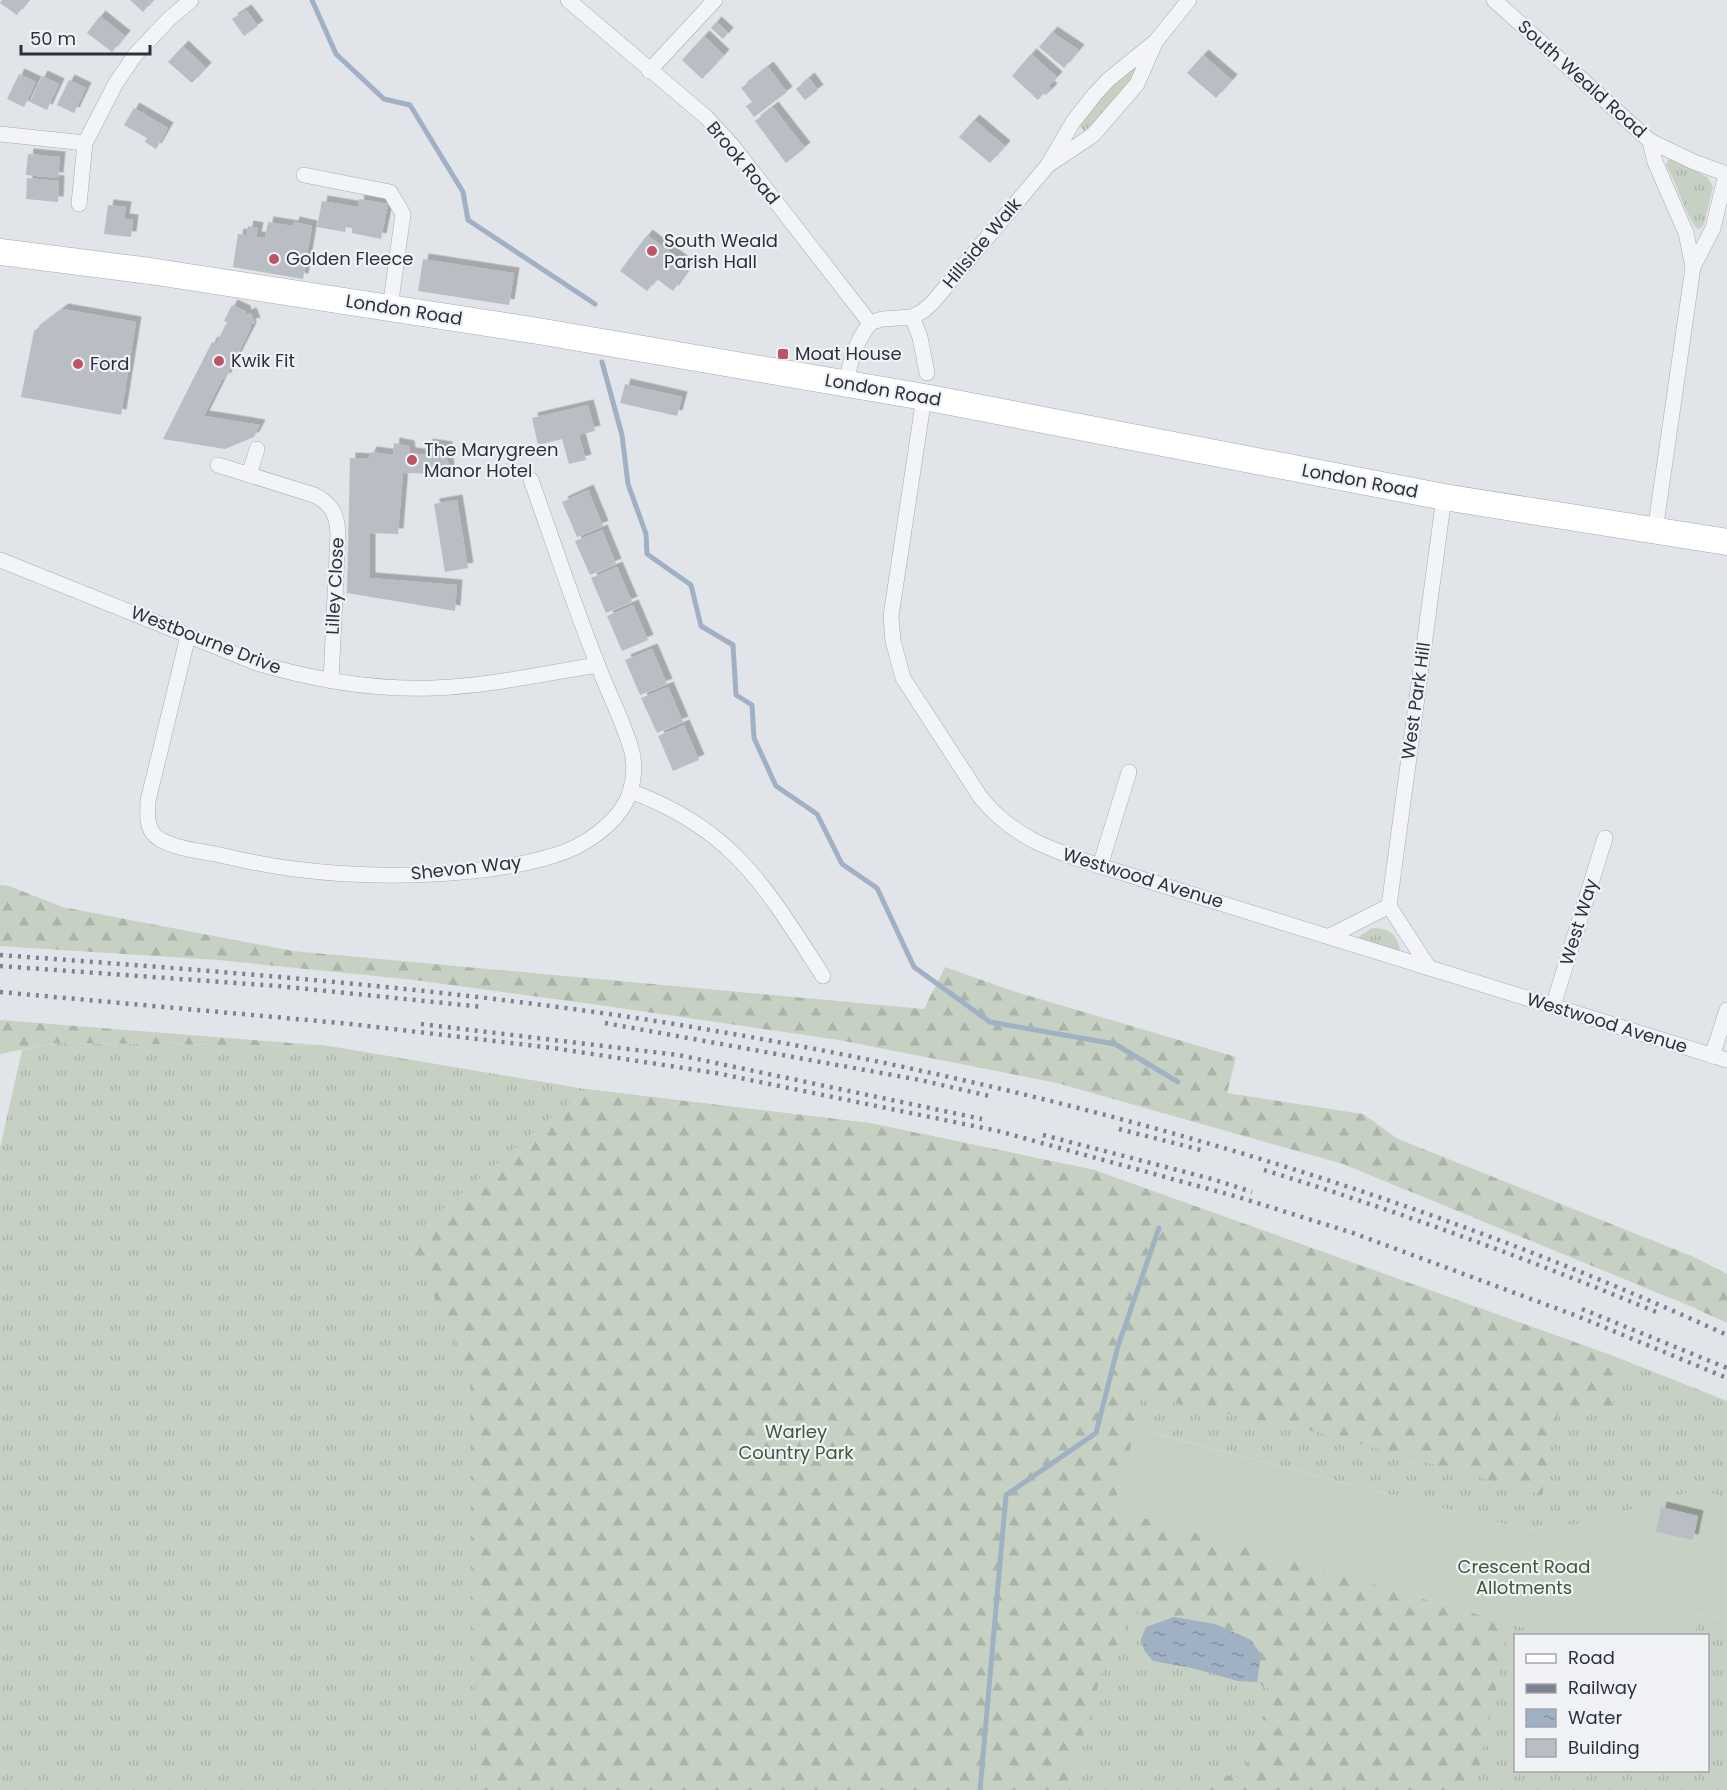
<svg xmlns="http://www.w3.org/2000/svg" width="1727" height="1790" viewBox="0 0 1727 1790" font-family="Poppins,sans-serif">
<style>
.grass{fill:url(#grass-tufts)}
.forest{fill:url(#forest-firs)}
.garden{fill:#c6d1c3}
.water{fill:url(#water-ripples)}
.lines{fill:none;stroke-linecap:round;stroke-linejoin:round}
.stream{stroke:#a0b1c4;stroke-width:5}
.building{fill:#b9bdc4;filter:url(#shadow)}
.minor-casing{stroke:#a7abb2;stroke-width:16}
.primary-casing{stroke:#a2a8b2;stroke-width:27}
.minor{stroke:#f3f4f7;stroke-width:15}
.primary{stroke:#fff;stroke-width:26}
.rail{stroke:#7c8390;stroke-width:4.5;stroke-dasharray:3 6;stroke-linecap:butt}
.poi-dot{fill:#be5564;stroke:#f0f2f6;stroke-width:2}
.labels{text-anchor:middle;stroke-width:4.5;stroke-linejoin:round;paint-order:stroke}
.street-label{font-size:18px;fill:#2b323e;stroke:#f0f2f6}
.poi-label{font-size:18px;fill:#2b323e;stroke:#f0f2f6;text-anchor:start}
.park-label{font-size:18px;fill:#40583a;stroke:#f0f2f6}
</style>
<defs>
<pattern id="grass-tufts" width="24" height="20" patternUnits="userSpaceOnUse" patternTransform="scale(1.5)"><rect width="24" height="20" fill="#c6d1c3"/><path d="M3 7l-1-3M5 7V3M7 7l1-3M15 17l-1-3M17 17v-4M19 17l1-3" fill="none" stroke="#aab4a9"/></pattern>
<pattern id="forest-firs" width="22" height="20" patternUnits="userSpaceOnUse" patternTransform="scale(1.5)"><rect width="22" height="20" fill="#c6d1c3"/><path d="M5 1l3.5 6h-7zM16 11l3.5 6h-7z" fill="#aab4a9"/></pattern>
<pattern id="water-ripples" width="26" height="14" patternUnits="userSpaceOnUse" patternTransform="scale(1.5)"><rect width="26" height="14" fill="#a0b1c4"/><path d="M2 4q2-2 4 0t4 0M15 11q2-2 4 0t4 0" fill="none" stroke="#8391a1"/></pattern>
<filter id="shadow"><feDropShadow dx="5.5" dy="-5.5" stdDeviation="0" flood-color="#0004"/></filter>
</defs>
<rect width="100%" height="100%" fill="#e1e4e8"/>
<g class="grass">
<polygon points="1139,57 1133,81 1103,116 1084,131 1080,126 1091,106"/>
<path d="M 1672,159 L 1707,177 L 1713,187 L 1704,224 L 1701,228 L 1697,229 C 1683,210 1678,186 1666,165 L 1668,160 Z"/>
<path d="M 1372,928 C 1388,927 1399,935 1400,952 L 1357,938 Z"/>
<polygon points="54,1043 329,1046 585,1089 869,1123 1094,1170 1616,1357 1727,1401 1727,1499 1700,1489 1584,1524 1523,1529 1137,1429 1113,1508 1550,1635 1516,1636 1516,1770 1708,1770 1708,1636 1695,1635 1696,1614 1727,1619 1727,1790 0,1790 0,1148 22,1050"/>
</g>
<g class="forest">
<polygon points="0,885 9,886 62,907 293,951 924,1009 945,967 1013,991 1236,1057 1227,1093 1363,1114 1398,1139 1694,1257 1727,1274 1727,1323 1690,1306 1343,1164 1057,1083 839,1040 606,1006 415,980 218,960 0,946"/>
<polygon points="0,1020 329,1046 54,1043 0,1054"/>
<polygon points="585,1089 869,1123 1094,1170 1616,1357 1613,1413 1559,1407 1542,1495 1317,1432 1141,1396 1136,1429 1113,1509 1510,1624 1474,1790 1195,1790 1207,1773 1238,1777 1257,1748 1270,1690 1257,1682 1260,1670 1146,1627 1141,1639 1137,1608 1102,1673 1066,1790 479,1790 477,1778 470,1373 407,1239"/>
</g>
<polygon class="garden" points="1136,1429 1523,1529 1584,1524 1700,1489 1727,1499 1727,1619 1697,1614 1695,1635 1550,1635 1113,1509"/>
<polygon class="water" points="1174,1617 1215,1624 1251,1640 1261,1655 1257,1682 1238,1681 1192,1668 1153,1661 1144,1650 1141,1639 1146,1627"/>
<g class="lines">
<g class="stream">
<polyline points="312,0 336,54 384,99 410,105 463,192 468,220 595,304"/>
<polyline points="602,362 622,435 628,484 646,534 647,554 691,585 701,626 733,645 736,695 752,705 754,738 776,786 817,814 842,864 877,888 914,967 990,1022 1115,1044 1178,1082"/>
<polyline points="980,1790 1006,1495 1096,1433 1118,1346 1159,1228"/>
</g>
</g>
<g class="building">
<polygon points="2,0 28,0 17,15 0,3"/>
<polygon points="130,0 153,0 143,12"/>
<polygon points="246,10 258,26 244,36 232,19"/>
<polygon points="100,16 125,36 112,52 87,33"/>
<polygon points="716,22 728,33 723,39 711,28"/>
<polygon points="1052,32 1079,50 1064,68 1039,47"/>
<polygon points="704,36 724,55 702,79 682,60"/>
<polygon points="183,46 206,68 192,83 168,62"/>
<polygon points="1031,54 1057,77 1049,86 1052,89 1046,95 1044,93 1038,100 1012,76"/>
<polygon points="1203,55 1232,80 1216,98 1187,73"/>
<polygon points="768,67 787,92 754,117 746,106 752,102 741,88"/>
<polygon points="19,74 36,82 24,107 7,99"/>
<polygon points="42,76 59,84 47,110 30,102"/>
<polygon points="809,78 818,90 805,100 796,89"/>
<polygon points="69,80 86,88 74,113 57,105"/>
<polygon points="773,107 805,148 786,163 755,121"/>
<polygon points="134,108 168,128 156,149 145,142 147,138 124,125"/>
<polygon points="974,120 1005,146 990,163 959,137"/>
<polygon points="28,154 60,157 58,178 26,175"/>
<polygon points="27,178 59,181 58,202 26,199"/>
<polygon points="359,199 388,204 381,239 352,233 352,228 346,227 345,232 317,227 322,201 358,207"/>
<polygon points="108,205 126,207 124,219 133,220 131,237 104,234"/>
<polygon points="268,222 293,226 294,222 312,226 303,279 233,267 238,234 246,235 248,226 258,228 256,237 265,238"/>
<polygon points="647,235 690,267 673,291 657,279 647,291 620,271"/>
<polygon points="423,259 514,273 509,305 418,291"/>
<polygon points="232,305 245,311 246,315 251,313 255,323 250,324 251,328 225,379 223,378 204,416 260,425 254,437 225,449 163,439 212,342 216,344 227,322 224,321"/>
<polygon points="63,309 136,322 121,415 21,397 34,331"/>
<polygon points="625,384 682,397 677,416 620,403"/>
<polygon points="588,405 595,431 579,435 586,460 569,464 562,439 538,445 532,418"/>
<polygon points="394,443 409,446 410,453 428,455 427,444 447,447 449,474 403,473 398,534 370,533 370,578 457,585 455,611 347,593 350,458 368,459 371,452 393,455"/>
<polygon points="588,490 603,526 577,537 562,502"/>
<polygon points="457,500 468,568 445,572 434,504"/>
<polygon points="602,530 616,564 590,575 575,541"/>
<polygon points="617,567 632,602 606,613 591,578"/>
<polygon points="633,605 648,640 622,651 607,616"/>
<polygon points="652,649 667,684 640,695 625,660"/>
<polygon points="668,687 683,722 657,733 641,698"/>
<polygon points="684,725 699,760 673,771 658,736"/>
<polygon points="1661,1507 1698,1516 1693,1540 1656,1532"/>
</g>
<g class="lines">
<g class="minor-casing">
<g id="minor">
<path d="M 568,0 L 706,117 L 731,144 L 870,323 C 856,342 850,360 846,384"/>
<polyline points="1494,0 1650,141 1655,162 1686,233 1693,267 1655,531"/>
<polyline points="649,71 715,0"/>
<polyline points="0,134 85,143"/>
<polyline points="1650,141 1694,162 1727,174"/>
<polyline points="1051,163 1093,135 1137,84 1155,43"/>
<polyline points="304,175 390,192 403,214 390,308"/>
<polyline points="79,204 85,143 116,83 135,55 169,19 191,0"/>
<polyline points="1693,267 1713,228 1726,174"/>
<polyline points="912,317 923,311 933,302 1048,165 1073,122 1095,94 1108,80 1156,41 1189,0"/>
<polyline points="870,323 882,319 912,317 920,337 927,373"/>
<path d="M 924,397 L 891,616 L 893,641 L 903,678 L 981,798 C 1015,839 1052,850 1100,866 L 1727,1060"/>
<path d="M 218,465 L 314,495 C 331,503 337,514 338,533 L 331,681"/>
<polyline points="249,475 257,449"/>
<path d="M 0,560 L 257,663 C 314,680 373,690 433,688 C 488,686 543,674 597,665"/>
<path d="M 188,636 L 148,801 C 148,812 146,822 152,832 C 163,848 201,851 220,855 C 245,861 270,866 295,869 C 370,879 480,878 552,856 C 582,848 620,823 630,792 C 634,779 635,765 632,752 C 624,722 608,693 597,663 C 573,603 553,541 531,480"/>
<path d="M 630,791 C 734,829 766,888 823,976"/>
<polyline points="1100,866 1129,772"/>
<polyline points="1330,936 1389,906"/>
<polyline points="1429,968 1389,906 1444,497"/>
<polyline points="1553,1006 1605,838"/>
<polyline points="1712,1056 1727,1010"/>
</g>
</g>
<g class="primary-casing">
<polyline id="primary" points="0,252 150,271 538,331 924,397 1444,497 1727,542"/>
</g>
<use href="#minor" class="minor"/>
<use href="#primary" class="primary"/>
<g class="rail">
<path d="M 0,955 C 217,971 434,987 649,1020 C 1019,1078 1386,1179 1727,1335"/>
<polyline points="0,966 278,986 483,1007"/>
<polyline points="0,992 351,1024 553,1048 716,1073 998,1131 1238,1197 1353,1233 1577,1316 1727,1378"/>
<polyline points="605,1023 920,1080 994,1097"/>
<polyline points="421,1024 678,1055 982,1119"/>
<polyline points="1119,1129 1201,1150"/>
<polyline points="1043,1135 1212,1179 1252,1192"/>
<path d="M 1264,1170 C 1398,1211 1531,1260 1661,1314"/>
<polyline points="1582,1309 1727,1368"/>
</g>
</g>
<g class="poi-dot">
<circle cx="652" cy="251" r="6"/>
<circle cx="274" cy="259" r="6"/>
<rect x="777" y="348" width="12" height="12" rx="3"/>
<circle cx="219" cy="361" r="6"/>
<circle cx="78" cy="364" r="6"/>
<circle cx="412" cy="460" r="6"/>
</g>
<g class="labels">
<g class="street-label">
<text transform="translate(1582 79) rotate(42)" y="6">South Weald Road</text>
<text transform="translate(743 163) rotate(50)" y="6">Brook Road</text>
<text transform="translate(982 243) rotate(-50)" y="6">Hillside Walk</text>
<text transform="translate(404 310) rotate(9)" y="6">London Road</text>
<text transform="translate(883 390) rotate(10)" y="6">London Road</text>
<text transform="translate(1360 481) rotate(11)" y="6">London Road</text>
<text transform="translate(335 586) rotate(-87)" y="6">Lilley Close</text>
<text transform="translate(206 640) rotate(21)" y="6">Westbourne Drive</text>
<text transform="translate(1416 701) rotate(-82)" y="6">West Park Hill</text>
<text transform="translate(466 868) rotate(-6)" y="6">Shevon Way</text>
<text transform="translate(1143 878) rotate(17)" y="6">Westwood Avenue</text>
<text transform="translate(1579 922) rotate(-73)" y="6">West Way</text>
<text transform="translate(1607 1023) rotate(17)" y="6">Westwood Avenue</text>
</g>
<g class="poi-label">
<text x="664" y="247">South Weald<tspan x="664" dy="21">Parish Hall</tspan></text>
<text x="286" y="265">Golden Fleece</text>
<text x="795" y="360">Moat House</text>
<text x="231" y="367">Kwik Fit</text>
<text x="90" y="370">Ford</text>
<text x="424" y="456">The Marygreen<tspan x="424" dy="21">Manor Hotel</tspan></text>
</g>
<g class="park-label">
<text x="796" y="1438">Warley<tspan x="796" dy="21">Country Park</tspan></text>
<text x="1524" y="1573">Crescent Road<tspan x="1524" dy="21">Allotments</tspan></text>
</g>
</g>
<rect x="1514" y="1634" width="195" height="138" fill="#f0f2f6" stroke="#a1a5ac" stroke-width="1.5"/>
<rect x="1526" y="1654" width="30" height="9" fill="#ffffff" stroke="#a1a5ac" stroke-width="1.5"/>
<text x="1568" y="1664" font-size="18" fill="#2b323e">Road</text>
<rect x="1526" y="1684" width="30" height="9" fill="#7c8390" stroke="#a1a5ac" stroke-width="1.5"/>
<text x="1568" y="1694" font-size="18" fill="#2b323e">Railway</text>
<rect x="1526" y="1709" width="30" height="18" fill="url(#water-ripples)" stroke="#a1a5ac" stroke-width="1.5"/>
<text x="1568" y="1724" font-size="18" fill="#2b323e">Water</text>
<rect x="1526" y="1739" width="30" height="18" fill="#b9bdc4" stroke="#a1a5ac" stroke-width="1.5"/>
<text x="1568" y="1754" font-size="18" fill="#2b323e">Building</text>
<path d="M21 45v9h129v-9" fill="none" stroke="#2b323e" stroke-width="3"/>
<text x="30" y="45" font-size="18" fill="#2b323e" stroke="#f0f2f6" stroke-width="4.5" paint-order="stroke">50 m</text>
</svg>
